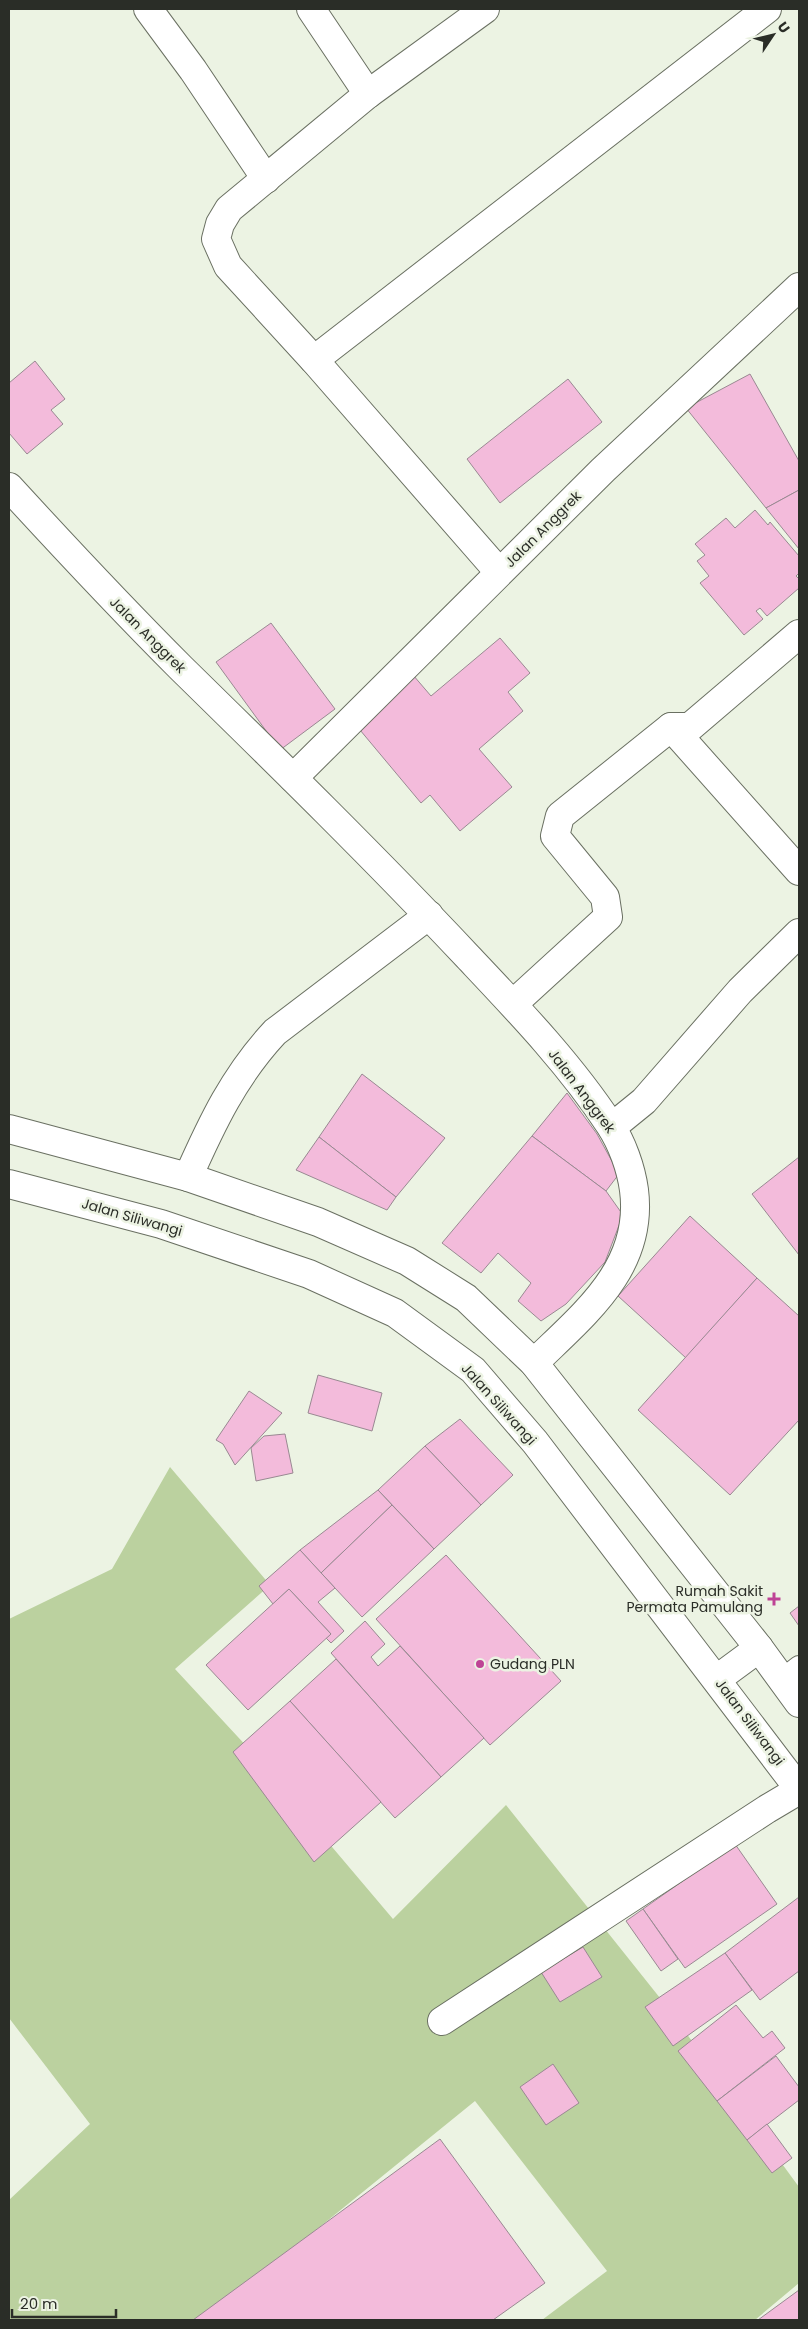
<svg xmlns="http://www.w3.org/2000/svg" width="808" height="2329" viewBox="0 0 808 2329" font-family="Poppins,sans-serif">
<style>
.green{fill:#bbd19f}
.building{fill:#f3bbdb;stroke:#998992}
.lines{fill:none;stroke-linecap:round;stroke-linejoin:round}
.lane-casing{stroke:#6a7062;stroke-width:22}
.street-casing{stroke:#6a7062;stroke-width:30}
.primary-casing{stroke:#6a7062;stroke-width:30}
.lane{stroke:#fff;stroke-width:20}
.street{stroke:#fff;stroke-width:28}
.primary{stroke:#fff;stroke-width:28}
.poi-dot{fill:#be4395;stroke:#ecf3e3;stroke-width:2}
.labels{text-anchor:middle;stroke-width:5;stroke-linejoin:round;paint-order:stroke}
.street-label{font-size:14px;fill:#2a2d27;stroke:#ecf3e3}
.poi-label{font-size:14px;fill:#2a2d27;stroke:#ecf3e3;text-anchor:end}
</style>
<rect width="100%" height="100%" fill="#ecf3e3"/>
<polygon class="green" points="170,1467 270,1585 175,1669 250,1750 393,1919 506,1805 664,2003 799,2187 799,2283 755,2320 542,2320 607,2271 475,2101 205,2320 9,2320 9,2200 90,2124 9,2018 9,1619 112,1569"/>
<g class="building">
<polygon points="35,361 65,399 51,410 63,424 27,454 9,433 9,383"/>
<polygon points="750,374 799,461 799,490 766,508 686,408"/>
<polygon points="568,379 602,422 500,503 467,459"/>
<polygon points="799,490 799,549 766,508"/>
<polygon points="755,510 768,525 770,522 799,556 799,573 796,576 799,579 799,588 767,616 760,608 756,611 763,619 744,635 700,583 709,576 697,561 705,555 695,544 726,518 735,528"/>
<polygon points="271,623 335,709 280,750 216,662"/>
<polygon points="500,638 530,673 508,692 523,711 479,749 512,787 460,831 430,795 421,803 355,724 413,675 431,696"/>
<polygon points="362,1074 445,1138 396,1197 319,1137"/>
<polygon points="567,1093 597,1134 619,1174 606,1191 532,1136"/>
<polygon points="532,1136 606,1191 623,1215 605,1262 566,1304 541,1321 518,1301 531,1283 498,1253 481,1273 442,1243"/>
<polygon points="319,1137 396,1197 387,1210 296,1170"/>
<polygon points="799,1157 799,1255 752,1194"/>
<polygon points="690,1216 757,1278 686,1358 618,1296"/>
<polygon points="757,1278 799,1316 799,1420 730,1495 638,1410"/>
<polygon points="318,1375 382,1393 372,1431 308,1413"/>
<polygon points="249,1391 282,1413 235,1465 223,1444 216,1440"/>
<polygon points="460,1419 513,1475 481,1505 425,1446"/>
<polygon points="285,1434 293,1473 256,1481 251,1448 264,1436"/>
<polygon points="425,1446 481,1505 434,1549 378,1490"/>
<polygon points="378,1490 392,1505 321,1573 300,1550"/>
<polygon points="392,1505 434,1549 362,1617 321,1573"/>
<polygon points="300,1550 335,1588 318,1602 344,1631 331,1643 326,1638 331,1634 289,1589 273,1604 259,1586"/>
<polygon points="446,1555 561,1681 490,1745 376,1619"/>
<polygon points="289,1589 331,1634 248,1710 206,1665"/>
<polygon points="799,1606 799,1626 790,1613"/>
<polygon points="365,1621 385,1644 371,1657 378,1666 400,1646 484,1738 441,1777 331,1653"/>
<polygon points="336,1659 441,1777 395,1818 290,1701"/>
<polygon points="290,1701 381,1802 314,1862 233,1752"/>
<polygon points="735,1844 777,1904 685,1968 643,1909"/>
<polygon points="799,1897 799,1971 760,2000 725,1953"/>
<polygon points="643,1909 678,1959 661,1971 626,1921"/>
<polygon points="583,1947 602,1977 560,2002 541,1972"/>
<polygon points="725,1953 752,1990 673,2046 645,2007"/>
<polygon points="736,2005 763,2038 772,2031 785,2048 717,2101 678,2051"/>
<polygon points="776,2056 799,2087 799,2100 747,2140 717,2101"/>
<polygon points="553,2064 579,2103 546,2125 520,2087"/>
<polygon points="767,2124 792,2158 772,2173 747,2140"/>
<polygon points="440,2139 545,2283 493,2320 193,2320"/>
<polygon points="799,2290 799,2320 758,2320"/>
</g>
<g class="lines">
<g class="lane-casing">
<polyline id="lane" points="782,1679 799,1666"/>
</g>
<g class="street-casing">
<g id="street">
<polyline points="148,9 193,70 266,179"/>
<polyline points="311,9 368,94"/>
<polyline points="485,9 368,94 229,209 220,224 216,239 228,266 314,360 499,572"/>
<polyline points="314,360 767,9"/>
<path d="M 9,487 C 65,548 122,609 181,668 C 278,763 375,858 468,957 C 518,1010 570,1064 610,1125 C 622,1143 631,1168 634,1190 C 644,1268 584,1314 534,1363"/>
<polyline points="671,727 799,871"/>
<polyline points="293,778 603,470 799,287"/>
<polyline points="513,1004 608,917 605,897 555,836 560,816 671,727 690,727 799,634"/>
<polyline points="612,1127 644,1101 740,991 799,933"/>
<path d="M 188,1177 C 212,1123 234,1076 275,1032 L 429,915"/>
<polyline points="442,2021 767,1809 799,1790"/>
</g>
</g>
<g class="primary-casing">
<g id="primary">
<polyline points="9,1129 188,1177 318,1222 407,1261 466,1298 534,1363 759,1648 799,1703"/>
<polyline points="9,1184 161,1224 309,1274 395,1313 473,1370 535,1442 799,1789"/>
<polyline points="717,1679 759,1648"/>
</g>
</g>
<use href="#lane" class="lane"/>
<use href="#street" class="street"/>
<use href="#primary" class="primary"/>
</g>
<g class="poi-dot">
<path d="M771.5 1591.5h5v5h5v5h-5v5h-5v-5h-5v-5h5z"/>
<circle cx="480" cy="1664" r="5"/>
</g>
<g class="labels">
<g class="street-label">
<text transform="translate(543 529) rotate(-45)" y="5">Jalan Anggrek</text>
<text transform="translate(148 635) rotate(45)" y="5">Jalan Anggrek</text>
<text transform="translate(582 1091) rotate(53)" y="5">Jalan Anggrek</text>
<text transform="translate(132 1217) rotate(16)" y="5">Jalan Siliwangi</text>
<text transform="translate(499 1404) rotate(48)" y="5">Jalan Siliwangi</text>
<text transform="translate(750 1722) rotate(53)" y="5">Jalan Siliwangi</text>
</g>
<g class="poi-label">
<text x="763" y="1596">Rumah Sakit<tspan x="763" dy="16">Permata Pamulang</tspan></text>
<text x="490" y="1669" text-anchor="start">Gudang PLN</text>
</g>
</g>
<rect width="808" height="2329" fill="none" stroke="#2a2d27" stroke-width="20"/>
<g transform="translate(773 35) rotate(55)" stroke="#ecf3e3" stroke-width="4" paint-order="stroke">
<path d="M0-4L9 19L0 12L-9 19Z" fill="#2a2d27"/>
<text y="-8" font-size="14" font-weight="bold" text-anchor="middle" fill="#2a2d27">U</text>
</g>
<path d="M12 2309v8h104v-8" fill="none" stroke="#2a2d27" stroke-width="2.5"/>
<text x="20" y="2309" font-size="15" fill="#2a2d27" stroke="#ecf3e3" stroke-width="4" paint-order="stroke">20 m</text>
</svg>
